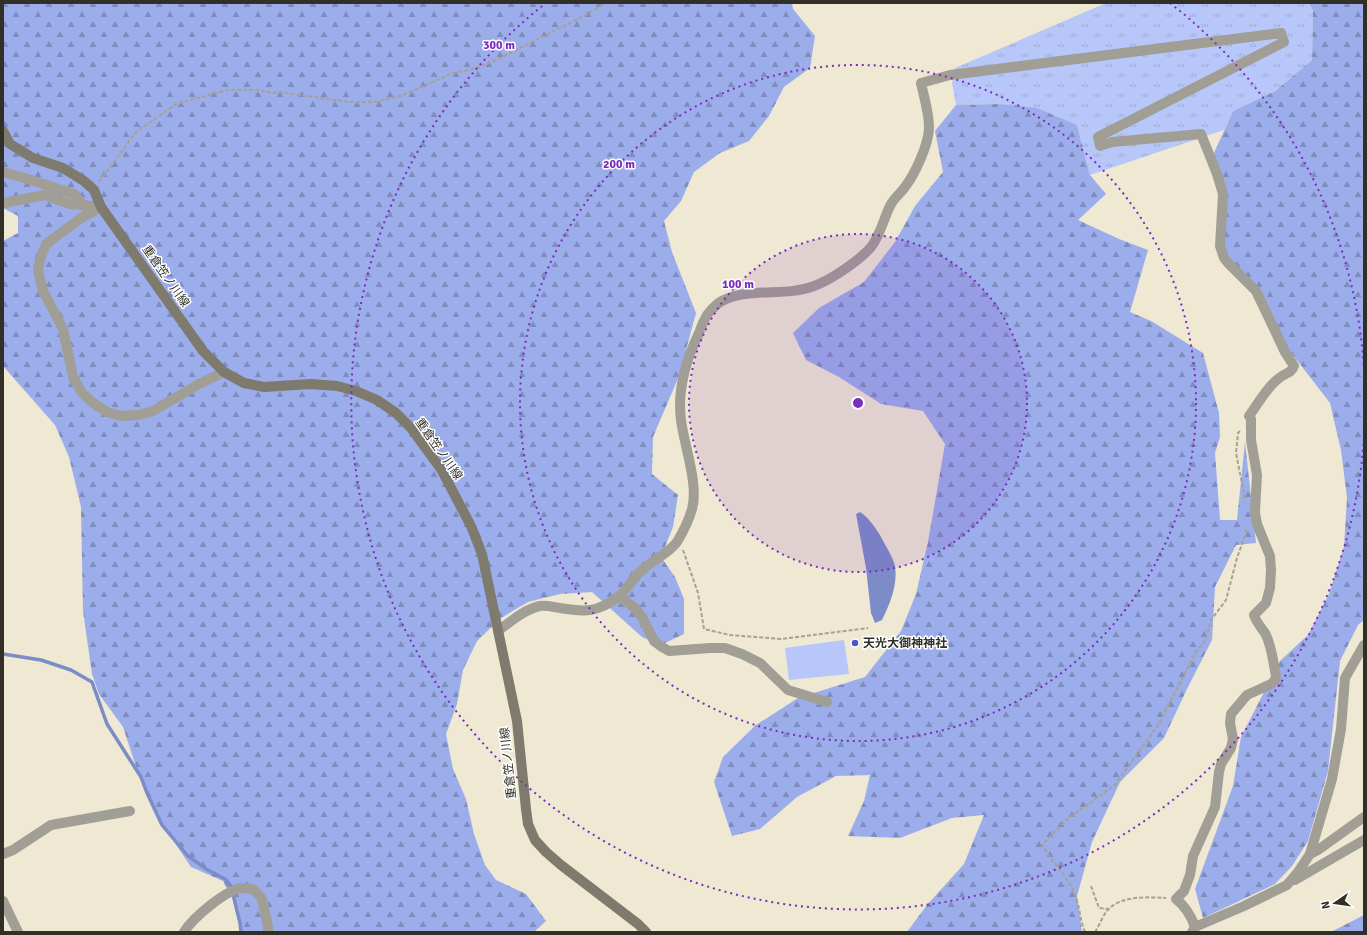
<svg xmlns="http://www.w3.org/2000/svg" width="1367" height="935" viewBox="0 0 1367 935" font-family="Signika,'Noto Sans JP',sans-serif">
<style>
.grass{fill:url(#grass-tufts)}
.forest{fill:url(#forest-firs)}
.pitch{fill:#b8c7f9}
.water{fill:#7c8cc8}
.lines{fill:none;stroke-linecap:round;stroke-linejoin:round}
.stream{stroke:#7c8cc8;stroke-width:3.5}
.path{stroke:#a7a191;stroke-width:2;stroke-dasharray:4 2;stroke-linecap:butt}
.minor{stroke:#a19e95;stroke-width:10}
.secondary{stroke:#7e7a6d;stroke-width:10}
.ring{fill:none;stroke:#7b2cbf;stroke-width:2;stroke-dasharray:2 4}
.poi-dot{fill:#4557cb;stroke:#fff;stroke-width:1.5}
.labels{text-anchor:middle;stroke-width:3;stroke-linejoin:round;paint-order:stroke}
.street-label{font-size:12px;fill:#322f27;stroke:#fff}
.poi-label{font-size:12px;font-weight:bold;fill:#322f27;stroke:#fff;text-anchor:start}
.centre{fill:#7b2cbf;stroke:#fff;stroke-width:2}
.ring-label{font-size:12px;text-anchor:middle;font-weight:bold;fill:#7b2cbf;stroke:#fff;stroke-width:3;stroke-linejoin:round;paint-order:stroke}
</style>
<defs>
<pattern id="grass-tufts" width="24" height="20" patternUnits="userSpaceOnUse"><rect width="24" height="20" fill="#b8c7f9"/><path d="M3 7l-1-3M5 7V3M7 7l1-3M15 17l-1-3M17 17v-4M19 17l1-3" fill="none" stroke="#9fabd5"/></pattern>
<pattern id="forest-firs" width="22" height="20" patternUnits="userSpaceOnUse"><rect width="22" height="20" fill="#9badeb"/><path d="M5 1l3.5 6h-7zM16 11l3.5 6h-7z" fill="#7f8dbe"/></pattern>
</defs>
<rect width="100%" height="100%" fill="#efe8d3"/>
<polygon class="grass" points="1106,3 1309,3 1313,11 1312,60 1275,91 1233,111 1224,130 1090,175 1077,125 998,104 956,105 952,83 955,68"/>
<g class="forest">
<polygon points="3,3 792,3 793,9 815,36 810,68 784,87 769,116 749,141 720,153 694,172 681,201 664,221 672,252 696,313 679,376 653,437 652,474 678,495 673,527 661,557 675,577 684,599 684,634 661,645 642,637 592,592 560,594 528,602 501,618 477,641 463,670 457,704 446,734 453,769 466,799 474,834 485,865 496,880 526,894 546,921 534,932 240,932 239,910 223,881 191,867 173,840 154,810 140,779 123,727 99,694 92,674 83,611 81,507 69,457 55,425 3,366 3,241 18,233 18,216 3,208"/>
<polygon points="1309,3 1364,3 1364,620 1358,625 1340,661 1328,771 1308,841 1292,866 1275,884 1203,918 1195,889 1233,786 1241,737 1280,661 1308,635 1329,594 1344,547 1347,498 1341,450 1330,403 1286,346 1224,250 1214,153 1233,111 1275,91 1312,60 1313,11"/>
<polygon points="998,104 1037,108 1077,125 1090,175 1106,194 1078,220 1119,239 1148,250 1130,312 1151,321 1203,353 1219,413 1220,437 1215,453 1220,520 1237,520 1245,442 1256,543 1236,545 1215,587 1212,640 1187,689 1164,738 1120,782 1092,842 1077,896 1082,932 907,932 927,905 964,864 984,815 952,818 900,838 848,836 864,801 870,775 836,776 797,797 760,829 732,836 714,782 723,757 756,725 798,698 865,677 901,631 916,594 928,542 945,444 923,411 881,404 839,377 806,360 793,333 819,308 864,282 895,242 915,206 943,172 935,131 956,105"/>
<polygon points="1364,915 1364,932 1331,932"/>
</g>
<polygon class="pitch" points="844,640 849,674 789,680 785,648"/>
<path class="water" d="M 860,512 C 869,518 874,526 880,535 C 884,543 893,557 895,566 C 898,584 890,604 882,620 L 875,623 L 871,613 L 866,568 L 856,514 Z"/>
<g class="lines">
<polyline class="stream" points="3,654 41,660 71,670 92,682 107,724 141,777 147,793 162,825 187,855 206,869 225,879 231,886 240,923 241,932"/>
<g class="path">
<polyline points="99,182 136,132 176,104 228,90 259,90 272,93 279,92 349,102 376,102 403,95 453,73 469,70 492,62 588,14 605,3"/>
<polyline points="1240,431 1238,433 1236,453 1245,499"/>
<polyline points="683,550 698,593 704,629 730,635 781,639 868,628"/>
<polyline points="1091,886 1099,908 1109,909"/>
<path d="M 1085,932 C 1080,921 1080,907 1075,895 C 1068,876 1052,862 1042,845 L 1066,820 L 1115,785 L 1158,725 L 1196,652 L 1205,641 L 1211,620 L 1226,600 L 1237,558 L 1246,533 L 1246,527"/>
<path d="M 1095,932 C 1099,926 1102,918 1106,912 C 1119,895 1147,897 1166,898"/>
</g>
<g class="minor">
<polyline points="3,172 28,179 74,194 84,206"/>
<polyline points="3,203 45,195 70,204 101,207"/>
<polyline points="101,207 81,218 46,244 40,259 38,270 43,291 63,329 73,377 82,393 93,403 107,412 121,416 138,415 153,411 199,384 224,372"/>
<polyline points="619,596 636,609 642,617 654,641 662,647 669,651 710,648 725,648 742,654 760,663 788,690 827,702"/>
<path d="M 498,631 C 510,622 525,609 540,606 C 547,605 553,607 560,608 C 584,612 597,613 618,597 C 627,590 633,578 642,570 C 653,560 668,554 677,542 C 683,532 689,520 692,509 C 699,485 684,445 681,420 C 677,390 686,360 699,333 C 701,327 704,320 707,315 C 711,310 717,303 722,301 C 749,287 786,297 814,286 C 831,280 860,260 871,247 C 879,238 884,218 890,206 C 893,199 900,194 905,187 C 915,174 929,144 929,127 C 929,113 924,97 921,83 L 950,75 L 1281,33 L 1284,42 L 1098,137 L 1100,146 L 1112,142 L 1201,134 L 1217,174 L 1223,194 L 1220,246 L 1224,258 L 1228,263 L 1256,291 L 1285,352 L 1294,366 C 1292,373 1283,374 1278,379 C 1266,388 1258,404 1249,416 L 1251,419 L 1251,440 L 1257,475 L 1255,512 L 1257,524 L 1270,556 L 1271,570 L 1270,588 L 1266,603 L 1254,615 C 1256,622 1261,627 1265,633 C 1272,646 1273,662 1276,676 L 1275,680 L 1271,684 L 1247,695 L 1231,714 L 1230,723 L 1233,739 L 1231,748 L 1221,764 L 1219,772 L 1215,807 L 1193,856 L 1190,875 L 1184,891 L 1176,899 C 1184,905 1192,917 1195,927"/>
<polyline points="3,854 13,850 51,825 130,811"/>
<polyline points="1310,854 1318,850 1364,817"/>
<polyline points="1295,880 1364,840"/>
<polyline points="3,901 18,932"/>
<path d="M 184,932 C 193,918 227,888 244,888 C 247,888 250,889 253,889 L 262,899 L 268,926 L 268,932"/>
<polyline points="1192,932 1195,927 1244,906 1287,885 1298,872 1310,854 1332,779 1341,729 1345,678 1364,645"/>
</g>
<polyline class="secondary" points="3,131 10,144 33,158 63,168 84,181 94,190 101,207 203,351 224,372 244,383 264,387 311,384 337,386 356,391 377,400 396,413 411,428 441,469 471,526 482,554 517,721 526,809 528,824 535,840 546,852 561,865 638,924 646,932"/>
</g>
<circle cx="858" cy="403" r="169" fill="#7b2cbf" fill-opacity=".12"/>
<g class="ring">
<circle cx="858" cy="403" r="169"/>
<circle cx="858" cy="403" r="338"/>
<path d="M1364 438A507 507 0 1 1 546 3M1170 3A507 507 0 0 1 1364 368"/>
</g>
<circle class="poi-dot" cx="855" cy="643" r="4"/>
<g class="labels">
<g class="street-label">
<text transform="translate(166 276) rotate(55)" y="4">重倉笠ノ川線</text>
<text transform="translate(439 449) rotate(55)" y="4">重倉笠ノ川線</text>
<text transform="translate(508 763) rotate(-96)" y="4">重倉笠ノ川線</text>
</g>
<g class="poi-label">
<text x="863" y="647">天光大御神神社</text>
</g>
</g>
<circle cx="858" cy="403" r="6" class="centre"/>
<g class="ring-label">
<text x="499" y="49">300 m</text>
<text x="619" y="168">200 m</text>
<text x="738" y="288">100 m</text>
</g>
<rect width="1367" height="935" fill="none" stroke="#322f27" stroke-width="8"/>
<g transform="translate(1335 903) rotate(257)" stroke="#ffffff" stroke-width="3" paint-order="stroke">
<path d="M0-3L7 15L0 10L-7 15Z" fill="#322f27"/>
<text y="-6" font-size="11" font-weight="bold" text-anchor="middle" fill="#322f27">N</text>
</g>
</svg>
